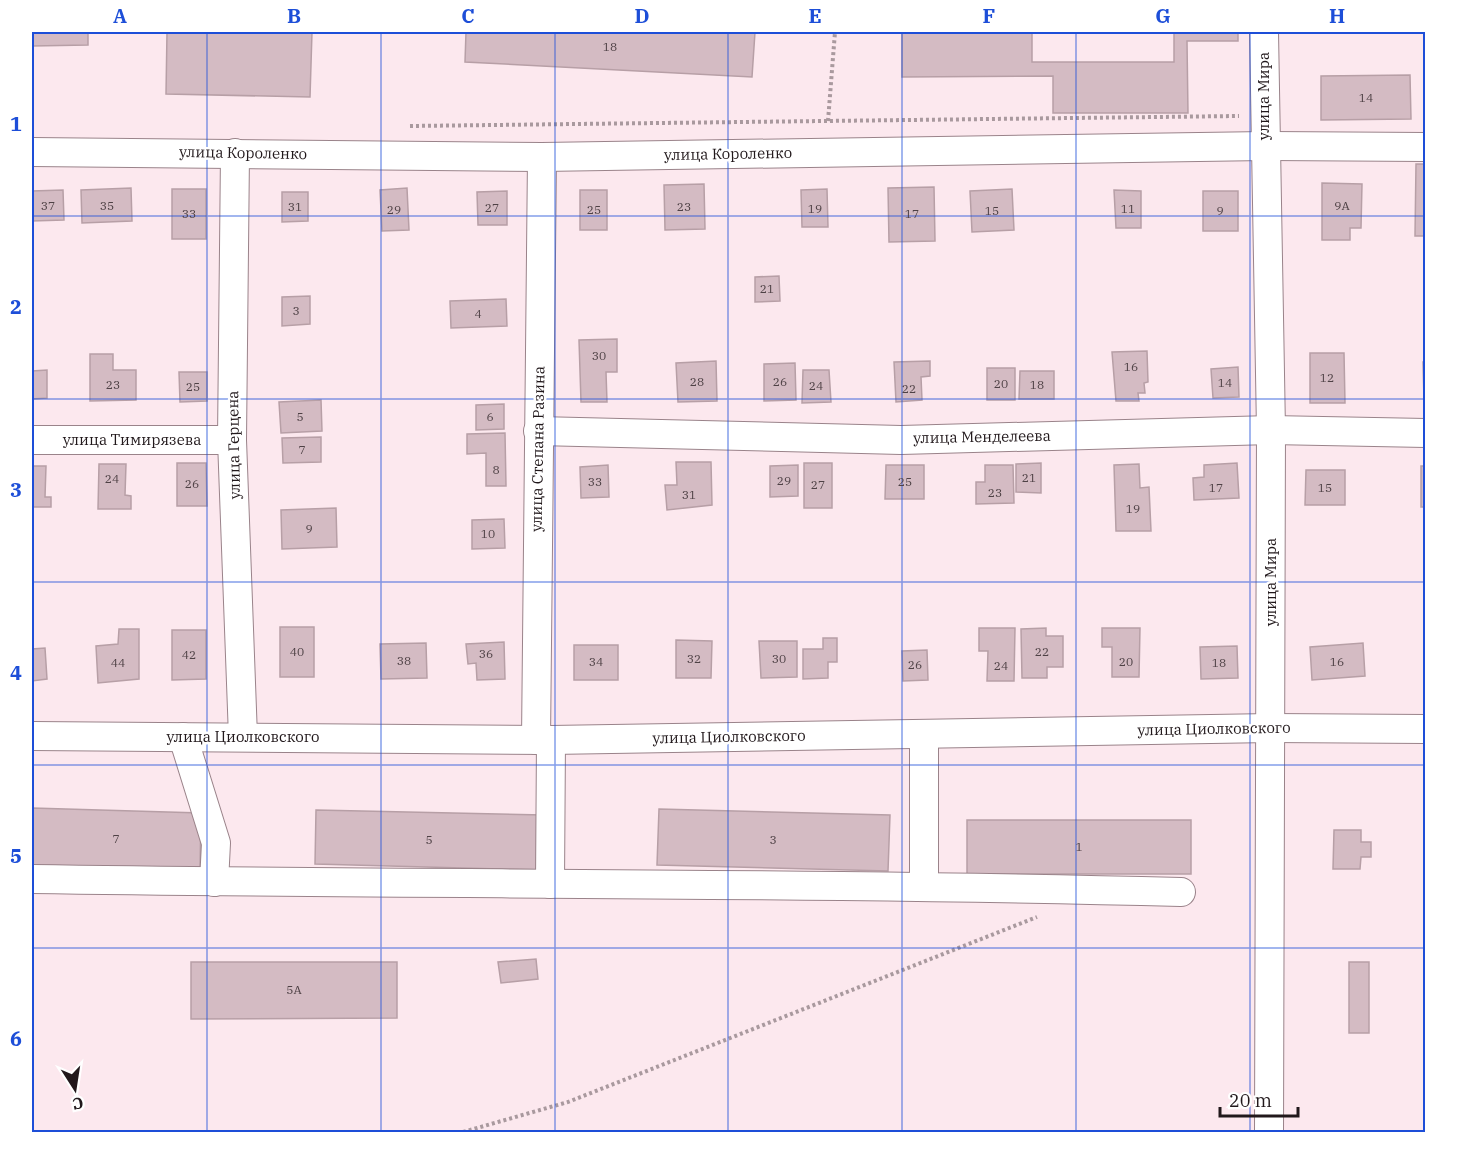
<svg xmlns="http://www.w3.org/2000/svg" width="1457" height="1164" viewBox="0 0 1457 1164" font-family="'IBM Plex Serif',serif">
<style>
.building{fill:#d4bbc3;stroke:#b79fa6;stroke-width:1.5}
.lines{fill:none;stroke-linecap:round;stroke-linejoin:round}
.minor-casing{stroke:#9a838a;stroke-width:30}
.path{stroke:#a9999e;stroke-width:4;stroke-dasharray:3 3;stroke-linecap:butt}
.minor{stroke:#fff;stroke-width:28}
.grid{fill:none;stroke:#1d4ed8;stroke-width:1.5;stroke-opacity:0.55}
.labels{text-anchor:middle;stroke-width:5;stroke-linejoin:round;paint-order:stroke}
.number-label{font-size:12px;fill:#4e4145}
.street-label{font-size:15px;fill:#21181b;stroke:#fff}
.neatline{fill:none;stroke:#1d4ed8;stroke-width:2}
.grid-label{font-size:20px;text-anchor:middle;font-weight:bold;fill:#1d4ed8}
</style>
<rect width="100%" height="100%" fill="#fce8ee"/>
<g class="building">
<polygon points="32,32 88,32 88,45 32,46"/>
<polygon points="167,32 312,32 310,97 166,94"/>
<polygon points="466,32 755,32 752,77 465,62"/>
<polygon points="902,32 1032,32 1032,62 1174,62 1174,32 1238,32 1238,41 1187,41 1188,113 1053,113 1053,76 902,77"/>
<polygon points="1410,75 1411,119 1321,120 1321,76"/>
<polygon points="1416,164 1426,164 1426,236 1415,236"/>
<polygon points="1322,183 1362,184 1361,228 1350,228 1350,240 1322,240"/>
<polygon points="704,184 705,229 665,230 664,185"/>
<polygon points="934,187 935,241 889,242 888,188"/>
<polygon points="131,188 132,221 82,223 81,190"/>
<polygon points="407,188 409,230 382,231 380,190"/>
<rect x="172" y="189" width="34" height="50"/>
<polygon points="827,189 828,227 802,227 801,190"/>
<polygon points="1012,189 1014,230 972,232 970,191"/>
<polygon points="63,190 64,220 32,221 32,191"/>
<rect x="580" y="190" width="27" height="40"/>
<polygon points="1114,190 1141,191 1141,228 1116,228"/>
<polygon points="507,191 507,225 478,225 477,192"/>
<rect x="1203" y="191" width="35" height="40"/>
<polygon points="282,192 308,192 308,221 282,222"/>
<polygon points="779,276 780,301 755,302 755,277"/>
<polygon points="310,296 310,324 282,326 282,297"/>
<polygon points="506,299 507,326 451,328 450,301"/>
<polygon points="617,339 617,372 606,372 607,402 581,402 579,340"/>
<polygon points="1147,351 1148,382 1144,383 1145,393 1138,393 1139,401 1116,401 1112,352"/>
<polygon points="1310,353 1344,353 1345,403 1310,403"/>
<polygon points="90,354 113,354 113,370 136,370 136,400 90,401"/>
<polygon points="716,361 717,401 678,402 676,363"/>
<polygon points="930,361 930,376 921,377 922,400 896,402 894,362"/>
<polygon points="1423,362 1426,362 1426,400 1424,400"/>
<polygon points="795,363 796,400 764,401 764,364"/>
<polygon points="1238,367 1239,397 1213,398 1211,369"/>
<rect x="987" y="368" width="28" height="32"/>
<polygon points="47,370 47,398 32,399 32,371"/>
<polygon points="803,370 829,370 831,402 802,403"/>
<polygon points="1020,371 1054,371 1054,399 1019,399"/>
<polygon points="179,372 207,372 207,401 180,402"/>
<polygon points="321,400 322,431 281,433 279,402"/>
<polygon points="504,404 504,429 476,430 476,405"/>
<polygon points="505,433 506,486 486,486 486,453 467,454 467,434"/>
<polygon points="321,437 321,462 283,463 282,438"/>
<polygon points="676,462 711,462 712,505 667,510 665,485 677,485"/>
<polygon points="177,463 206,463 207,506 177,506"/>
<rect x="804" y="463" width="28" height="45"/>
<polygon points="1041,463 1041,493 1016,492 1016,464"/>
<polygon points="1237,463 1239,498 1194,500 1193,478 1204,477 1204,465"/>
<polygon points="99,464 126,464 125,495 131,496 131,509 98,509"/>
<polygon points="1139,464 1140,488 1149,487 1151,531 1116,531 1114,465"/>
<polygon points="608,465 609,497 581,498 580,467"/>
<polygon points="798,465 798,496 770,497 770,466"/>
<polygon points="886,465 924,465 924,499 885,499"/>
<polygon points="985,465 1013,465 1014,503 976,504 976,482 985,482"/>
<polygon points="32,466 46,466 45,497 51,497 51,507 32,507"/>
<rect x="1421" y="466" width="5" height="41"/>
<polygon points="1306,470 1345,470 1345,505 1305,505"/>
<polygon points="336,508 337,547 282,549 281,510"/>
<polygon points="504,519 505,548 472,549 472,520"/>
<rect x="280" y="627" width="34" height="50"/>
<polygon points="979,628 1015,628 1014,681 987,681 988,651 979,651"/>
<polygon points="1046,628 1046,636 1063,636 1063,667 1047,667 1047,678 1022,678 1021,629"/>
<polygon points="1102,628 1140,628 1139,677 1112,677 1112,647 1102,647"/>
<polygon points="119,629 139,629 139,679 98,683 96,646 118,644"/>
<polygon points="172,630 206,630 206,679 172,680"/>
<polygon points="823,638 837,638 837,662 828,662 828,678 803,679 803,649 823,649"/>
<rect x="1424" y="638" width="2" height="44"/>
<polygon points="676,640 712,641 711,678 676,678"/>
<polygon points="759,641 797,641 797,677 761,678"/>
<polygon points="504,642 505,679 477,680 476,663 468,664 466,644"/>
<polygon points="426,643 427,678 381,679 380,644"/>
<polygon points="1363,643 1365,676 1312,680 1310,647"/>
<rect x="574" y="645" width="44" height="35"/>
<polygon points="1237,646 1238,678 1201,679 1200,647"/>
<polygon points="45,648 47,679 32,681 32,649"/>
<polygon points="927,650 928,680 903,681 902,651"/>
<polygon points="32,808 201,813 200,869 32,865"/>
<polygon points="659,809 890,815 888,871 657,865"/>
<polygon points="316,810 543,815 542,870 315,864"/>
<rect x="967" y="820" width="224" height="54"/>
<polygon points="1334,830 1361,830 1361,842 1371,842 1371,857 1361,857 1360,869 1333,869"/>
<polygon points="536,959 538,979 501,983 498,962"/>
<polygon points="191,962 397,962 397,1018 191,1019"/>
<rect x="1349" y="962" width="20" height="71"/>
</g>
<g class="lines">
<g class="minor-casing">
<g id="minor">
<polyline points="1264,32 1271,430 1269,1132"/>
<polyline points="32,152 542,157 1265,146 1426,147"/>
<polyline points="235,153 232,440 243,737"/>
<polyline points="538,431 901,440 1271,430 1426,433"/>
<polyline points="32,440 232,440"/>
<polyline points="924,734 924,886"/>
<polyline points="32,736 551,740 1271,728 1426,729"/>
<polyline points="183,737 216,843 214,882"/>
<polyline points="536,740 542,157"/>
<path d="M 32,879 C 415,885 798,882 1181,892"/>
<polyline points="550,884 551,740"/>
</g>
</g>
<g class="path">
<polyline points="828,121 835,32"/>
<polyline points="410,126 1239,116"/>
<polyline points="463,1132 568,1102 1037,917"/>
</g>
<use href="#minor" class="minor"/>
</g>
<path class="grid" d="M 207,32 L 207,1132M 381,32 L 381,1132M 555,32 L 555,1132M 728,32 L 728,1132M 902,32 L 902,1132M 1076,32 L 1076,1132M 1250,32 L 1250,1132M 32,216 L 1426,216M 32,399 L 1426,399M 32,582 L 1426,582M 32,765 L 1426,765M 32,948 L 1426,948"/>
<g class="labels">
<g class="number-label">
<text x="610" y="51">18</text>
<text x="1366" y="102">14</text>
<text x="48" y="210">37</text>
<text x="107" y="210">35</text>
<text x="1342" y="210">9А</text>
<text x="295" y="211">31</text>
<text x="684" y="211">23</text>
<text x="492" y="212">27</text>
<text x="815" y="213">19</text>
<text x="1128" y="213">11</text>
<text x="394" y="214">29</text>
<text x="594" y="214">25</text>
<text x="992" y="215">15</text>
<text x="1220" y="215">9</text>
<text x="189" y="218">33</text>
<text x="912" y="218">17</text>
<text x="767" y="293">21</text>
<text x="296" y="315">3</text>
<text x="478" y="318">4</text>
<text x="599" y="360">30</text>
<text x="1131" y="371">16</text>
<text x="1327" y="382">12</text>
<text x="697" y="386">28</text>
<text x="780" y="386">26</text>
<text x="1225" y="387">14</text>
<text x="1001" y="388">20</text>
<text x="113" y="389">23</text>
<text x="1037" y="389">18</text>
<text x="816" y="390">24</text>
<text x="193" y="391">25</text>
<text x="909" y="393">22</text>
<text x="300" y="421">5</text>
<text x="490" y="421">6</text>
<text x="302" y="454">7</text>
<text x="496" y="474">8</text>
<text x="1029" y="482">21</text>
<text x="112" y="483">24</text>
<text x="784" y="485">29</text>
<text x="595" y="486">33</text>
<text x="905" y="486">25</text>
<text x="192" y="488">26</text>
<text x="818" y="489">27</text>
<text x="1216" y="492">17</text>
<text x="1325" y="492">15</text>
<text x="995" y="497">23</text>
<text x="689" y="499">31</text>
<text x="1133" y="513">19</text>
<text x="309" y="533">9</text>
<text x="488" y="538">10</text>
<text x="297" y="656">40</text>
<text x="1042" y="656">22</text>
<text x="486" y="658">36</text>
<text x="189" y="659">42</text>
<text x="694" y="663">32</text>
<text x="779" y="663">30</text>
<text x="404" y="665">38</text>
<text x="596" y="666">34</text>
<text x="1126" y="666">20</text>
<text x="1337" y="666">16</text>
<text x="118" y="667">44</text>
<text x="1219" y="667">18</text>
<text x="915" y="669">26</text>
<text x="1001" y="670">24</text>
<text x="116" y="843">7</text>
<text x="429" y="844">5</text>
<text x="773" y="844">3</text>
<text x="1079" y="851">1</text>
<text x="294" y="994">5А</text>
</g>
<g class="street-label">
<text transform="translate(1264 96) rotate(-90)" y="5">улица Мира</text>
<text transform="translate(243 153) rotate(1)" y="5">улица Короленко</text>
<text transform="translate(728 154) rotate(-1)" y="5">улица Короленко</text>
<text transform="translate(982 437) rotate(-1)" y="5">улица Менделеева</text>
<text x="132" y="445">улица Тимирязева</text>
<text transform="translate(234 445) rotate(-91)" y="5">улица Герцена</text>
<text transform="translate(538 449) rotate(-89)" y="5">улица Степана Разина</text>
<text transform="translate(1271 582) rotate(-90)" y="5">улица Мира</text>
<text transform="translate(1214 729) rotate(-1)" y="5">улица Циолковского</text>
<text x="243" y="742">улица Циолковского</text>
<text transform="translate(729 737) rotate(-1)" y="5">улица Циолковского</text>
</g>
</g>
<rect width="1457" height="1164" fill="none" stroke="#ffffff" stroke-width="66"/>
<g transform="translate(75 1089) rotate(168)" stroke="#ffffff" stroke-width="4.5" paint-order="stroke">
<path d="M0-4.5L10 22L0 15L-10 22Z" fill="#21181b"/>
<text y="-9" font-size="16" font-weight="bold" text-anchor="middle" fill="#21181b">С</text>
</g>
<path d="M1220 1107v9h78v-9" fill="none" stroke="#21181b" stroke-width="3"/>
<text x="1229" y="1107" font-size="18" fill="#21181b" stroke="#ffffff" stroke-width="4.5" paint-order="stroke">20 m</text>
<rect x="33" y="33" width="1391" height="1098" class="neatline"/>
<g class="grid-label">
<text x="120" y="23">A</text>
<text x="294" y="23">B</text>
<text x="468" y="23">C</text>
<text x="642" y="23">D</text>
<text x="815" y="23">E</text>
<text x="989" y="23">F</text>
<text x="1163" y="23">G</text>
<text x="1337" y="23">H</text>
<text x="16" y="131">1</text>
<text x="16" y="314">2</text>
<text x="16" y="497">3</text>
<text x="16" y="680">4</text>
<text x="16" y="863">5</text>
<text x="16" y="1046">6</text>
</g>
</svg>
